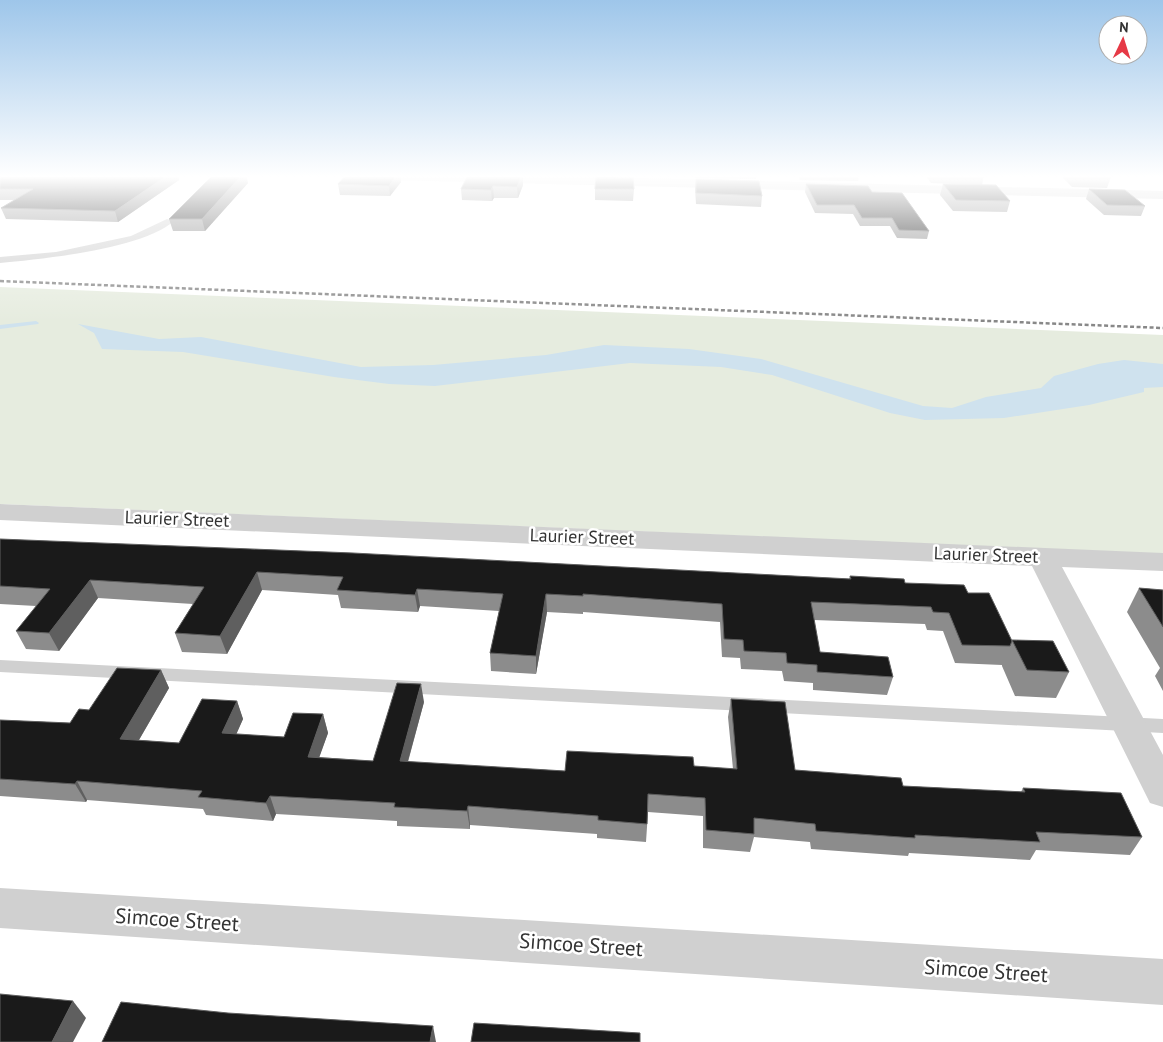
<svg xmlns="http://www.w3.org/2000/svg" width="1163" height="1042" viewBox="0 0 1163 1042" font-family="'PT Sans',sans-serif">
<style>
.green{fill:#e6ecdf}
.water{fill:#cfe2ee}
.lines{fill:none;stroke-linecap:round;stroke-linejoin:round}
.stream{fill:#cfe2ee;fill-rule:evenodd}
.lane{fill:#d0d0d0;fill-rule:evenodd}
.street{fill:#d0d0d0;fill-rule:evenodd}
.rail{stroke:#888;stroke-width:2.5;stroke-dasharray:4 2.5;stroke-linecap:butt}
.wall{fill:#8c8c8c}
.shaded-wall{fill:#5f5f5f}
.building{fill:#1a1a1a;stroke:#5f5f5f}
.labels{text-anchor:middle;stroke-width:5;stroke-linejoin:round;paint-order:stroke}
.street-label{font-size:18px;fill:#333;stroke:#fff}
.near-street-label{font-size:21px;fill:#333;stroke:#fff}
</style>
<rect width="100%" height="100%" fill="#fff"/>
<polygon class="green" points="0,287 1163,335 1163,554 0,504"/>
<polygon class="water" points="78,324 159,339 201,337 361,367 433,365 546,355 604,345 689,349 761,359 923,406 952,408 986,397 1041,388 1054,376 1098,364 1124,360 1163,364 1163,387 1144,388 1144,392 1089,405 1004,418 925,420 890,413 772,375 721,367 630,363 435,386 389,384 334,377 183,352 102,349 94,333"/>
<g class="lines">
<polygon class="stream" points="36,321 39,323 38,324 0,329 0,325"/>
<g class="lane">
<path d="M 167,219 L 174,221 C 142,249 43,259 0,263 L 0,257 L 56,252 L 131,236 Z"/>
<polygon points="0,660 1163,719 1163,733 0,672"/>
</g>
<g class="street">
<polygon points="335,175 517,175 1163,191 1163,199 342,179"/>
<polygon points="0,504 1163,553 1163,571 1062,567 1163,755 1163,807 1150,803 1032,566 0,520"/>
<polygon points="0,888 1163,959 1163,1005 0,928"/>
</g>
<polyline class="rail" points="0,281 1163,328"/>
</g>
<g class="wall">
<polygon points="0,175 178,175 179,180 118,222 6,219 1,208 15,200 0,200"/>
<polygon points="213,175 246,175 248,183 205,231 173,231 169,219"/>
<polygon points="346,175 400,175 401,182 390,196 340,195 338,184"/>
<polygon points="523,175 523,185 518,198 494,198 492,201 462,200 461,189"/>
<polygon points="598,175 633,175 633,176"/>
<polygon points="695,175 756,175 756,179 695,178"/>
<polygon points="798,175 859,175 858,181 800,180"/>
<polygon points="925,175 984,175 982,185 931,183"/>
<polygon points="1060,175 1109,175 1111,177 1107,188 1072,187"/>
<polygon points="696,179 762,196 761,207 696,204 695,189"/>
<polygon points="806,184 872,192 929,231 927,239 897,238 890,226 860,226 853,214 815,213 805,192"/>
<polygon points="943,184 1010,201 1007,212 953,211 940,195"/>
<polygon points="595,189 634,189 633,201 595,200"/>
<polygon points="1089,189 1145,206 1141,216 1104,215 1086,199"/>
<polygon points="0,539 849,579 850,576 905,583 968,593 1012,641 1012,640 1069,672 1056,698 1015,696 1002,666 1002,665 955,663 943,631 927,630 925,624 814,620 820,652 893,677 887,695 813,690 813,683 784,681 782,671 741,669 740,658 722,657 720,622 583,612 583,614 547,612 536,674 491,671 490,653 499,611 420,606 418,612 341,608 338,595 262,590 227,654 182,652 175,633 193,604 98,598 59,651 26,649 16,631 36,606 0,604"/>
<polygon points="1139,588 1163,590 1163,691 1155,676 1160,668 1127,612"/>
<polygon points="161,670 169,688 139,740 179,743 237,701 243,719 236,734 284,737 323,714 328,733 319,757 373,761 424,702 408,762 565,771 694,766 733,769 728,717 731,699 795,770 903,786 1021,792 1023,788 1142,837 1130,855 1036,850 1030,860 909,853 908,856 811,849 810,842 754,837 750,852 703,848 703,816 648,812 646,842 597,838 597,834 470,825 470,829 397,826 397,821 276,814 273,821 206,815 203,809 87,800 86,802 0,796 0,720 70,723 89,710"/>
</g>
<g class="shaded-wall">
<polygon points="162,175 178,175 179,180 118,222 115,211"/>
<polygon points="242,175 246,175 248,183 205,231 202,219"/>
<polygon points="397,175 400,175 401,182 390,196 389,186"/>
<polygon points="523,175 523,185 518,198 517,187"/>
<polygon points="493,186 494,198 492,201 491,190"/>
<polygon points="257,572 262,590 227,654 220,636"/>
<polygon points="90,580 98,598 59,651 49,633"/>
<polygon points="417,589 420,606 418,612 415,595"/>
<polygon points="546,594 547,612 536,674 536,656"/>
<polygon points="161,670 169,688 129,757 120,739"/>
<polygon points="421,684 424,702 403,779 400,761"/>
<polygon points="237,701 243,719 229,751 222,733"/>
<polygon points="323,714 328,733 313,775 308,757"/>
<polygon points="77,781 87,800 86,802 75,784"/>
<polygon points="270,796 276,814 273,821 266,803"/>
<polygon points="468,806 470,825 470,829 467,811"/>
<polygon points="73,1001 86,1018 73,1042 52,1042"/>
<polygon points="433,1026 436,1042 430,1042"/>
</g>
<g class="building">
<polygon points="0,175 168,175 115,211 1,208 33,189 0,189"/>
<polygon points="213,175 242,175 202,219 169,219"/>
<polygon points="346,175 397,175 389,186 338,184"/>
<polygon points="468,175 522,175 517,187 493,186 491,190 461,189"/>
<polygon points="1075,175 1109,175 1111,177 1076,176"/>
<polygon points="596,176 633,177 634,189 595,189"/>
<polygon points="696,179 759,181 762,196 696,193"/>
<polygon points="806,184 868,186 872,192 902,193 929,231 899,230 892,218 862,218 854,205 817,205"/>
<polygon points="943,184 996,185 1010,201 956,200"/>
<polygon points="1089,189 1125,190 1145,206 1107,205"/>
<polygon points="0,539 353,553 851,579 850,576 904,579 905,583 964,585 968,593 989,593 1012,641 1010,646 962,645 949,613 933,612 931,607 811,602 820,652 888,657 893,677 817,672 817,665 787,663 786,653 744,651 743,640 724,639 722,604 583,594 583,596 546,594 536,656 490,653 503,594 417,589 415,595 337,590 343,577 257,572 220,636 175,633 204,587 90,580 49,633 16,631 50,589 0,586"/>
<polygon points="1139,588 1163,590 1163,627"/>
<polygon points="1012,640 1053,641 1069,672 1027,670"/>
<polygon points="117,668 161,670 120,739 179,743 202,699 237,701 222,733 284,737 293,713 323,714 308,757 373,761 397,683 421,684 400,761 565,771 567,751 693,757 694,766 737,769 731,699 785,702 795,770 901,778 903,786 1025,792 1023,788 1121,793 1142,837 1036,832 1040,842 915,835 915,838 816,831 815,824 754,818 754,834 706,830 705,798 648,794 647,824 598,820 598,816 468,806 467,811 394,807 395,803 270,796 266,803 198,797 202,791 77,781 75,784 0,779 0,720 70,723 79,709 89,710"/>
<polygon points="0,994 73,1001 52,1042 0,1042"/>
<polygon points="121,1002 228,1013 433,1026 430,1042 102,1042"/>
<polygon points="474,1023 640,1033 640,1042 471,1042"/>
</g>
<linearGradient id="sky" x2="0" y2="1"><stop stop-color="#9ec6ea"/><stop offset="0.55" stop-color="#fff"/><stop offset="1" stop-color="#fff" stop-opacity="0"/></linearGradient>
<rect width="1163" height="321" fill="url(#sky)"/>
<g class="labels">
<g class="street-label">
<text transform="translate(177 519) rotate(2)" y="6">Laurier Street</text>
<text transform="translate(582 537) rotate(2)" y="6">Laurier Street</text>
<text transform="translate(986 555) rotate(2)" y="6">Laurier Street</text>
</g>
<g class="near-street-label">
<text transform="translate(177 920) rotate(4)" y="7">Simcoe Street</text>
<text transform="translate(581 945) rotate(4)" y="7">Simcoe Street</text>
<text transform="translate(986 971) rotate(4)" y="7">Simcoe Street</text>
</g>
</g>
<g transform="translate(1123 40) rotate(4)"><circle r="24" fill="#ffffff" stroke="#adadad"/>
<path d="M0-4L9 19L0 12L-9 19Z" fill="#e63946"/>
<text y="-8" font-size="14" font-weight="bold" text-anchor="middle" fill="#333333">N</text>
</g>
</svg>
